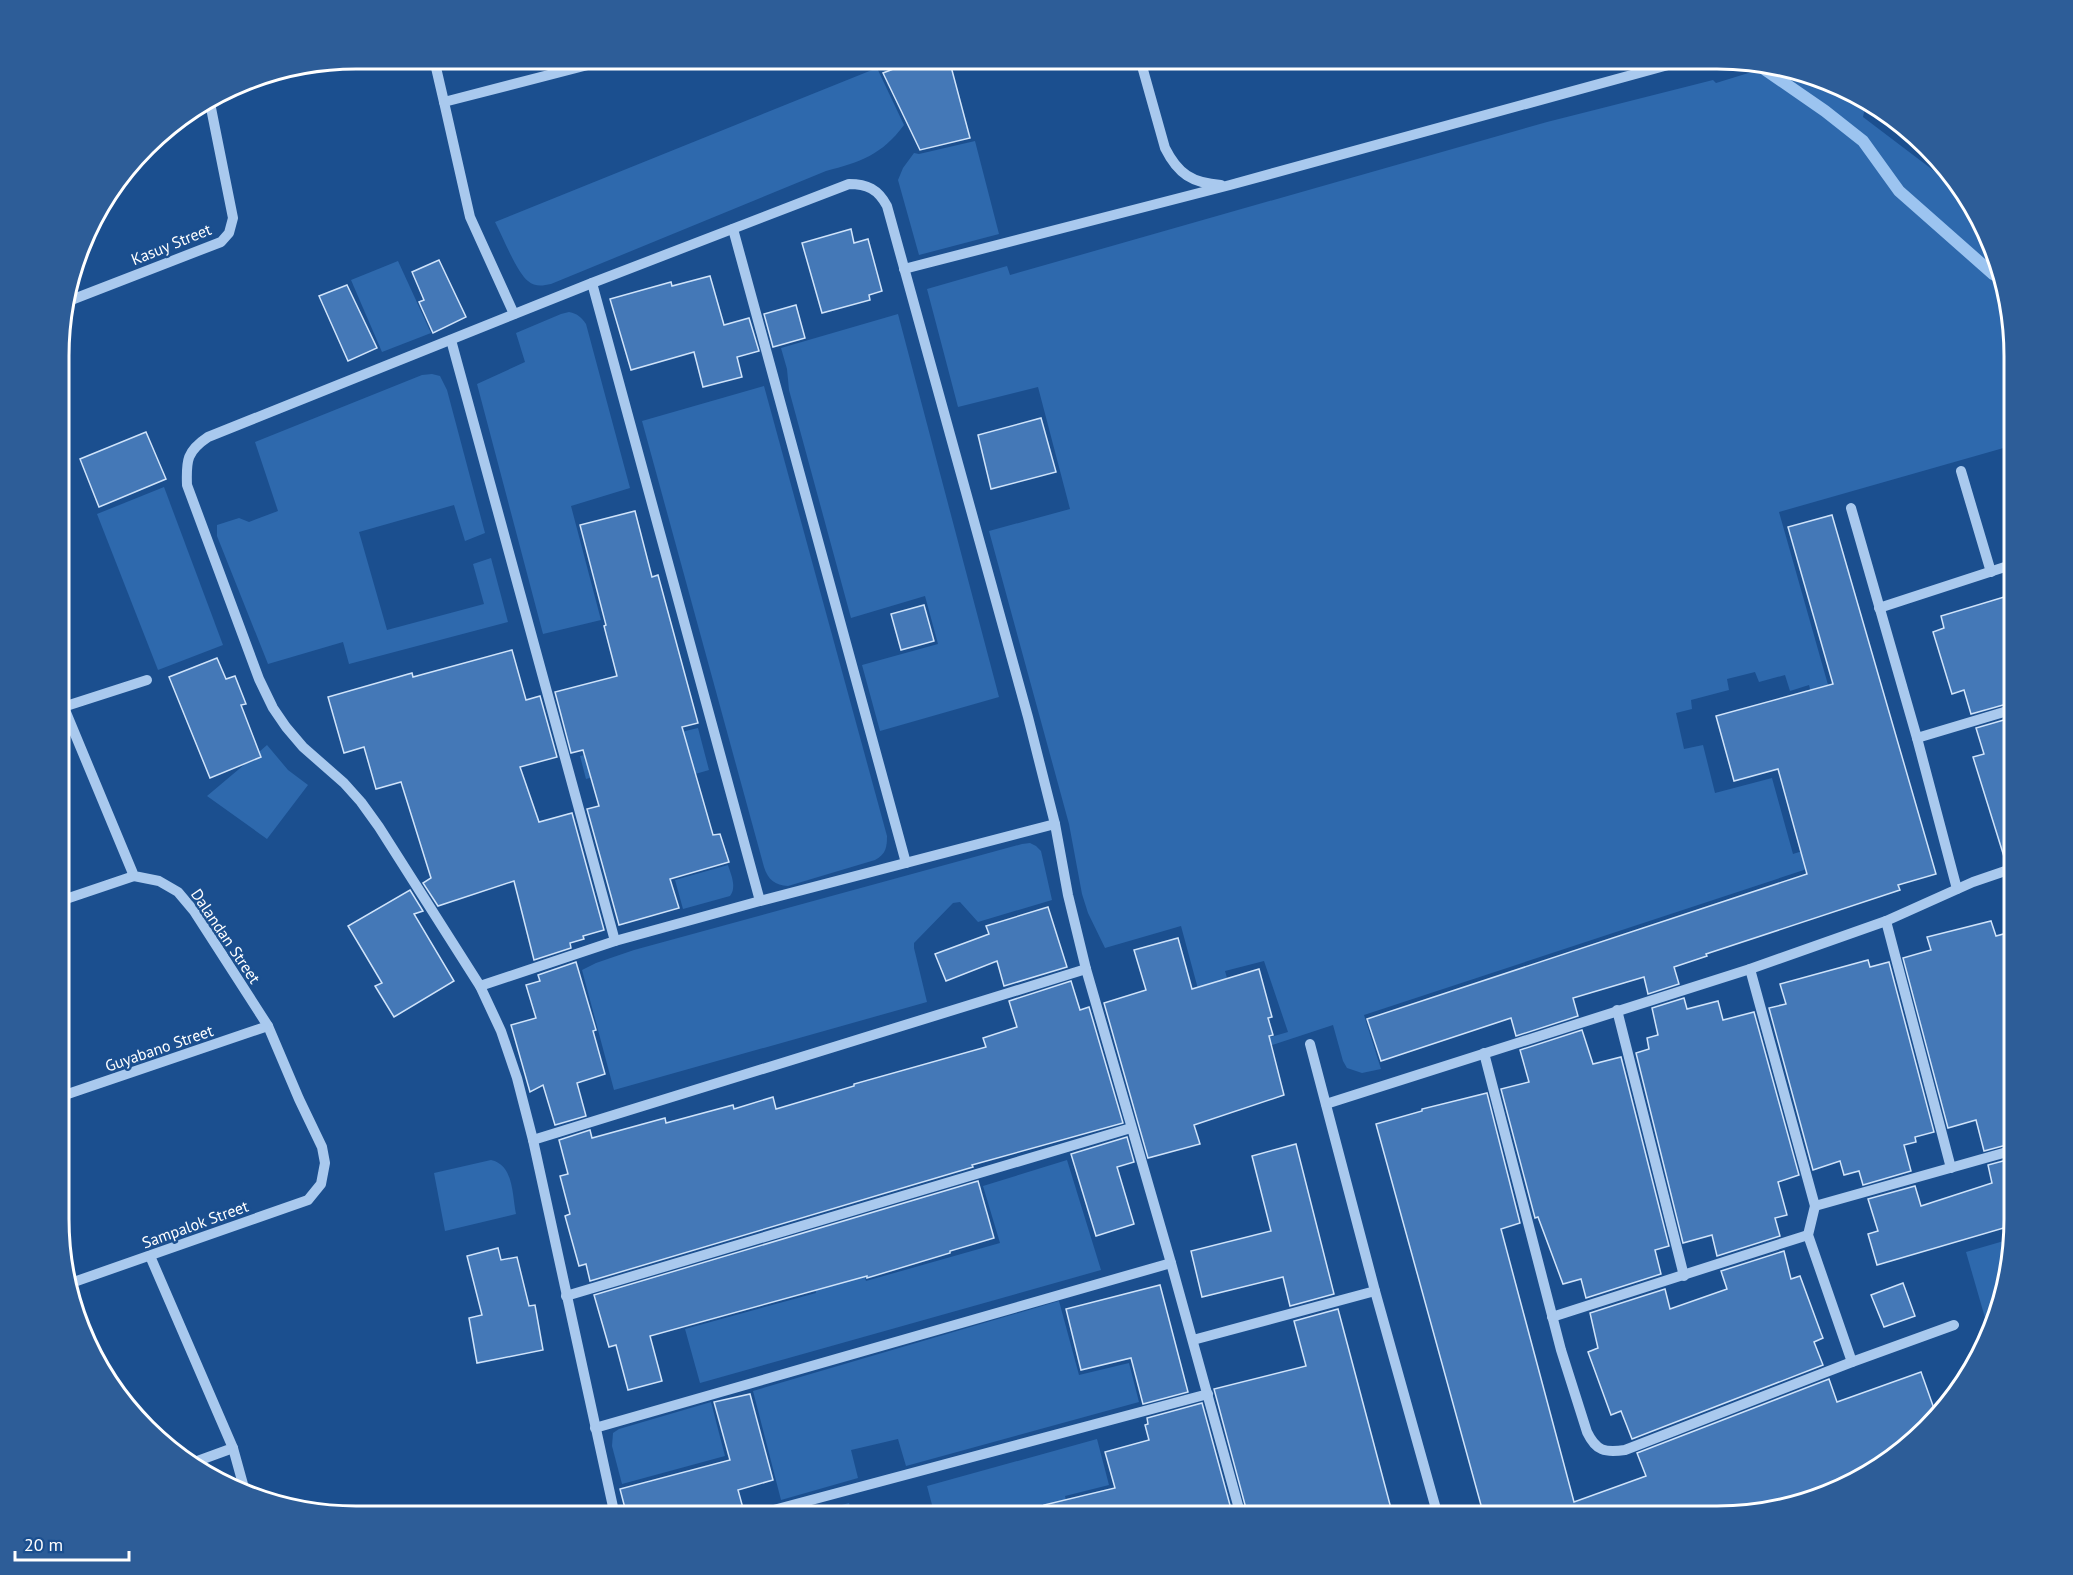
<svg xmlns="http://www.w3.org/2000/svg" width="2073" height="1575" viewBox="0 0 2073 1575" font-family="'PT Sans',sans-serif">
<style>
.green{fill:#2e69ad;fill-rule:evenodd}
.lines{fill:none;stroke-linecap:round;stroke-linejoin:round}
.stream{stroke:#9cc4f0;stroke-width:12}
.building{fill:#4478b7;stroke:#cfe3fa;stroke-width:1.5}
.minor{stroke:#a9c9ee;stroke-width:10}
.labels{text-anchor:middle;stroke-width:5;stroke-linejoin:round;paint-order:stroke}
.street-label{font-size:16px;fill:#fff;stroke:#1b4f8f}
.rim{fill:none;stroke:#fff;stroke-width:3}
</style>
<rect width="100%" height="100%" fill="#1b4f8f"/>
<g class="green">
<path d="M 1768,67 L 1808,76 L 1814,80 C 1832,76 1851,94 1866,103 L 1863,117 L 1954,186 L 1984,225 L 2004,280 L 2014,356 L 2014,395 L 2010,398 L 2014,407 L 2014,445 L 1779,512 L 1874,847 L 1364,1015 L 1381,1069 L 1362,1073 L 1347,1068 L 1343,1061 L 1333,1025 L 1218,1063 L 1181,926 L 1105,948 L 1088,913 L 1082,894 L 1069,824 L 989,531 L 1070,509 L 1038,387 L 958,407 L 927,289 L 1007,266 L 1010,275 L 1547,122 L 1713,80 L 1716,83 ZM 1755,672 L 1759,682 L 1785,675 L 1790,691 L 1809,685 L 1849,836 L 1793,854 L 1772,778 L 1715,793 L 1703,745 L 1684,749 L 1676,713 L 1692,709 L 1691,700 L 1729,690 L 1727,679 ZM 1264,961 L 1288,1032 L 1246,1044 L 1225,971 Z"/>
<path d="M 877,68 L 904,125 C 882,155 860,162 826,171 L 551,284 C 542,286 535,287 528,281 C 517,273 502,235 495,222 Z"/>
<polygon points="975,141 999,234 919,255 898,180 903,168 914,153 919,154"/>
<polygon points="398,261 431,333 382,352 351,280"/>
<path d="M 569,312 C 578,314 581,317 586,324 L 630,488 L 571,506 L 601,620 L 543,634 L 477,384 L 525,362 L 516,333 L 561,314 Z"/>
<polygon points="898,314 999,697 880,731 862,665 938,644 925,596 851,618 789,390 787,369 781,348"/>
<polygon points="432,374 440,376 447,390 485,533 465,541 454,505 359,532 387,630 484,604 473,564 491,558 508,622 349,664 343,642 268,664 217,536 217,525 239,518 249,522 278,511 255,442 422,375"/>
<path d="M 764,386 L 887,836 C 887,847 886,854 875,860 L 788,886 C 775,885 768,880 764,867 L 642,421 Z"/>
<polygon points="164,487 223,645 158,670 97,514"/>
<polygon points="698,728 709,770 644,789 637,765 586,779 580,756"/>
<polygon points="267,745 288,770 308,785 267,839 207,796 245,764 261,757 259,752"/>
<polygon points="1030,843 1036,846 1041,851 1052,900 978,922 960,902 953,903 914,943 914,948 927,1002 614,1090 582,970 596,963 634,950 1022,844"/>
<path d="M 728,865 C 731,875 737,887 730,896 L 683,909 L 675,880 Z"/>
<path d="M 491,1160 C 514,1165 512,1195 516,1214 L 445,1231 L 434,1173 Z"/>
<polygon points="1067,1160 1101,1270 700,1383 685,1329 816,1293 812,1277 825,1261 815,1229 847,1220 866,1281 1000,1243 983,1186"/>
<polygon points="2014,1238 1992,1333 1990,1335 1966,1252"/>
<polygon points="1059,1301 1079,1375 1129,1363 1139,1402 906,1466 898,1439 851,1450 858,1478 781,1500 753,1391"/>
<polygon points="711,1402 725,1456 622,1484 612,1446 613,1433 619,1429"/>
<polygon points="1097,1439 1109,1485 1065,1496 1070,1516 935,1516 927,1486"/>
<polygon points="849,1503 853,1516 802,1516"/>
</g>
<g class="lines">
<polyline class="stream" points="1757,64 1825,111 1863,141 1899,191 1993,274 2004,280"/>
</g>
<g class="building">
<polygon points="919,59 949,59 970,138 920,150 883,73"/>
<polygon points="851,229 854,243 868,239 882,291 869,295 870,300 822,313 802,243"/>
<polygon points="439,260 466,317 433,333 419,302 424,300 412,272"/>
<polygon points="710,276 724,325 749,318 759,351 737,357 742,377 703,387 694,352 631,370 610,299 671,282 672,286"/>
<polygon points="347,285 377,348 348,361 319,296"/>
<polygon points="796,305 805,338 773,347 764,314"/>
<polygon points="1041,418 1056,472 991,489 978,435"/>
<polygon points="146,432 166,479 99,507 80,459"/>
<polygon points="635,511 652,577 658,575 698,723 682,727 713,835 720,834 729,862 670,879 679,908 619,925 587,809 599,806 583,750 571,753 555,692 617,676 604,626 606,625 580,525"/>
<polygon points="1832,515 1936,874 1898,885 1900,890 1706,954 1707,956 1674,967 1679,984 1648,994 1644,977 1573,998 1578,1016 1516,1036 1511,1018 1381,1061 1367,1019 1807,874 1778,769 1734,781 1716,716 1833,684 1788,527"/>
<polygon points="2014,594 2014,702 1971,714 1964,690 1952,694 1933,632 1944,628 1941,616"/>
<polygon points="924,605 934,641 901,650 891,614"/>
<polygon points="512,650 526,700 540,696 557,757 520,767 539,822 572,813 604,930 583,936 584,939 570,943 571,948 534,960 514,881 438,906 423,883 431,878 401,782 376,789 364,747 344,753 328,697 412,673 413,677"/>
<polygon points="217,658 226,679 235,676 246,704 241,705 261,757 210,778 169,677"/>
<polygon points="2014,717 2014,861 2006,863 1973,757 1984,754 1976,728"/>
<polygon points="410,890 423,911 414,914 454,981 394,1017 375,986 382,983 348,926"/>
<polygon points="1048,907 1067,967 1004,986 997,961 946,981 935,954 989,934 986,926"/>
<polygon points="1991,921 1996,936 2007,933 2014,958 2014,1143 1984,1151 1976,1120 1948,1128 1903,958 1931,950 1927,937"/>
<polygon points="1178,938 1192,989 1259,969 1272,1017 1268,1018 1273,1035 1269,1036 1284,1095 1194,1125 1200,1144 1148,1158 1104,1003 1146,990 1134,950"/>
<polygon points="1868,960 1870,967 1889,962 1934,1132 1915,1137 1916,1142 1904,1145 1911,1171 1863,1185 1859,1171 1844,1175 1840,1161 1813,1170 1769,1008 1786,1004 1780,984"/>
<polygon points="576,962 596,1030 593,1031 605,1074 577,1083 586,1116 555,1125 543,1085 530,1092 511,1025 536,1018 526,985 540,981 538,975"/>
<polygon points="1071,981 1080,1010 1089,1007 1123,1123 972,1165 973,1167 590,1281 586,1264 579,1266 565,1216 570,1214 560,1176 568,1174 559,1140 590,1130 592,1138 665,1118 666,1123 733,1105 734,1109 773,1097 776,1109 854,1086 854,1084 986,1047 983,1038 1017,1027 1009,1001"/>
<polygon points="1684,998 1687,1009 1718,1001 1723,1020 1754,1012 1799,1175 1778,1182 1787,1215 1775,1218 1780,1236 1717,1256 1712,1235 1683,1243 1636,1053 1649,1049 1647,1038 1658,1035 1652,1008"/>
<polygon points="1582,1030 1593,1064 1621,1057 1669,1246 1655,1250 1661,1274 1586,1298 1581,1279 1563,1284 1538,1217 1535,1218 1501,1089 1529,1082 1520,1050"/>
<polygon points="1487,1093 1520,1223 1501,1229 1574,1502 1646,1476 1637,1453 1829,1379 1837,1402 1921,1372 1937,1417 1853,1482 1775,1511 1717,1516 1484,1516 1376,1124 1422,1111 1422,1109"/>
<polygon points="1127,1137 1134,1162 1117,1167 1134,1224 1096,1236 1071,1154"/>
<polygon points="1296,1144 1334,1294 1290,1306 1283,1277 1202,1297 1191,1251 1271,1231 1252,1156"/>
<polygon points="2014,1158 2014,1225 1877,1265 1868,1234 1878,1231 1868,1199 1915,1186 1921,1206 1992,1183 1988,1165"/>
<polygon points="978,1181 994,1238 950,1251 950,1253 867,1278 867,1276 650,1336 662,1381 628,1390 616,1345 609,1347 594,1295"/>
<polygon points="498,1248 501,1260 517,1257 529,1306 535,1305 543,1350 477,1363 469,1318 482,1315 467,1256"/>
<polygon points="1784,1251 1791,1279 1800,1276 1821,1333 1823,1338 1814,1342 1823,1365 1632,1439 1621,1411 1611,1415 1588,1352 1598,1348 1590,1313 1665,1289 1670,1309 1727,1289 1721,1271"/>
<polygon points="1903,1283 1915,1316 1884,1327 1871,1295"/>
<polygon points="1160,1285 1188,1392 1143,1404 1131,1358 1081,1370 1066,1309"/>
<polygon points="1338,1309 1393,1516 1248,1516 1214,1389 1306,1366 1294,1321"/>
<polygon points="750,1394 773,1480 738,1490 743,1508 713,1516 627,1516 620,1489 730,1460 714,1402"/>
<polygon points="1202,1403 1233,1516 1046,1516 1044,1505 1115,1488 1105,1452 1149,1440 1145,1425 1148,1424 1147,1418"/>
</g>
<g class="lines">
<g class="minor">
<polyline points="434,59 444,102 611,59"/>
<path d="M 1140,59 L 1165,148 C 1178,174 1192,183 1221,185"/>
<polyline points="444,102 470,217 514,314"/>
<polyline points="733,229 906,863"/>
<polyline points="904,269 1230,185 1690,59"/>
<polyline points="592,283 760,901"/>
<polyline points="66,302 221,242 229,233 233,218 210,103"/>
<polyline points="451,340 615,941"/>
<polyline points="1961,471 1991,572"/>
<polyline points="1851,508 1917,738 1957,889"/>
<polyline points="1879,608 2014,564"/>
<polyline points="60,698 134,876 159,881 178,892 194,911 268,1026 299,1099 322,1147 325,1163 321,1184 308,1200 71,1283"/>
<polyline points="60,708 147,680"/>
<polyline points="1917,738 2014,709"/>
<polyline points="60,901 134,876"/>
<polyline points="1886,921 1951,1168"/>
<polyline points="1750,969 1815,1206 1808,1235 1852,1362"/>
<polyline points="480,986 615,941 760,901 1055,824"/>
<polyline points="1617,1010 1684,1276"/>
<polyline points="1310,1044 1375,1291 1438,1516"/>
<path d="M 1484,1053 L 1561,1350 L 1587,1432 C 1596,1451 1605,1453 1625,1450 L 1852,1362 L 1954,1325"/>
<polyline points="59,1097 268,1026"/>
<polyline points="1326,1104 1750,969 1886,921 1973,882 2014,868"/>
<polyline points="533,1140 1086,969"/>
<polyline points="1815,1206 2014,1150"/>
<polyline points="150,1256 233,1448 192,1463"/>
<polyline points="566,1296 1131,1128"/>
<polyline points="1552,1317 1808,1235"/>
<polyline points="1193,1340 1375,1291"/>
<polyline points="595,1428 1171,1263"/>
<polyline points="233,1448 246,1495"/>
<path d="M 615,1516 L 533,1140 L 517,1078 L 501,1031 L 480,986 L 379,827 L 361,802 L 344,783 L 303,747 L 286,727 L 273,708 L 259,679 L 187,485 C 186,460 187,451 208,437 L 592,283 L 849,184 C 867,184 878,189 887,206 L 1028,717 L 1055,824 L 1068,895 L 1086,969 L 1171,1263 L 1241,1516"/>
<polyline points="751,1516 1208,1394"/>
</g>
</g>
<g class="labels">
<g class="street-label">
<text transform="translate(171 244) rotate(-22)" y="6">Kasuy Street</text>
<text transform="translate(226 936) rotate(56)" y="6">Dalandan Street</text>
<text transform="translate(159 1048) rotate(-19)" y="6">Guyabano Street</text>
<text transform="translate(195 1224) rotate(-20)" y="6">Sampalok Street</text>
</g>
</g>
<path d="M0 0H2073V1575H0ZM356 69H1717A287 287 0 0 1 2004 356V1219A287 287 0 0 1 1717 1506H356A287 287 0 0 1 69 1219V356A287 287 0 0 1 356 69Z" fill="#2d5d98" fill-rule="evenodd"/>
<path class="rim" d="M356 69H1717A287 287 0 0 1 2004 356V1219A287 287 0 0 1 1717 1506H356A287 287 0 0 1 69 1219V356A287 287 0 0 1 356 69Z"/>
<path d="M15 1551v9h114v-9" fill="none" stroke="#ffffff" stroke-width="3"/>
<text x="24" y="1551" font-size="18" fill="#ffffff" stroke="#1b4f8f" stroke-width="4.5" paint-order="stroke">20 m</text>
</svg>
